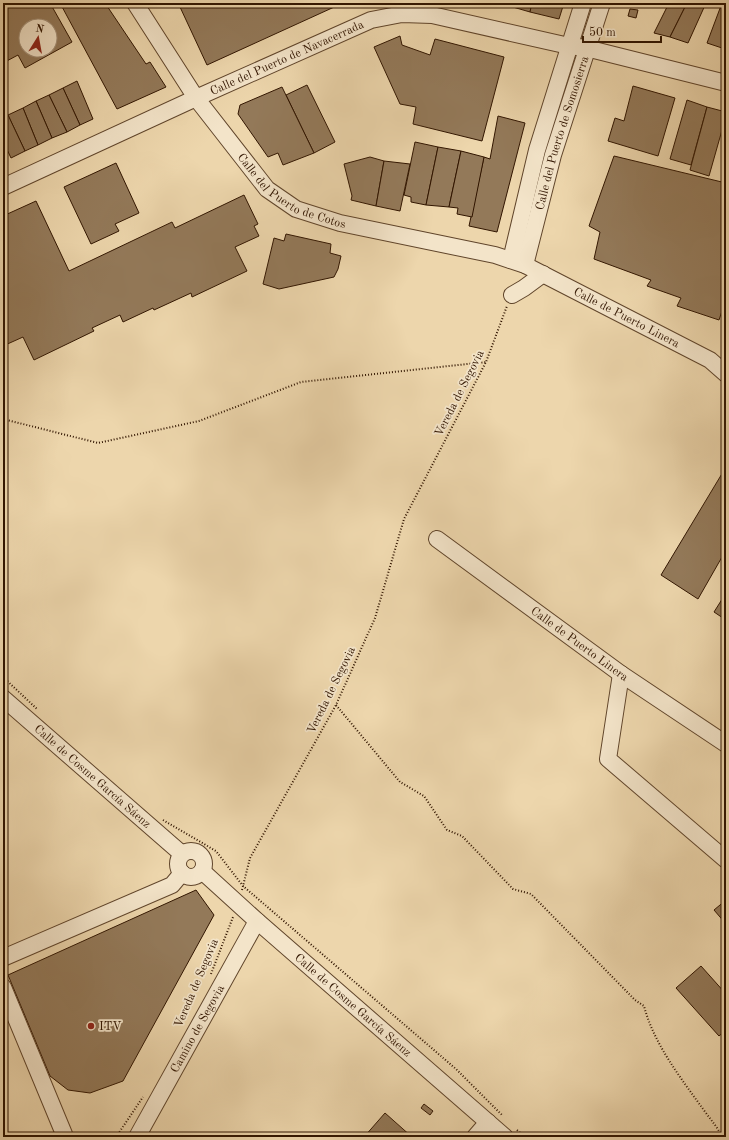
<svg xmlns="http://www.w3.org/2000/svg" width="729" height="1140" viewBox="0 0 729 1140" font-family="'Old Standard TT',serif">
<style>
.building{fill:#937959;stroke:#311500;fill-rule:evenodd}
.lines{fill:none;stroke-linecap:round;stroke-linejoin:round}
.minor-casing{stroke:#60452b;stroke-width:18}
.path{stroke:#311500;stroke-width:2;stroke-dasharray:1 2;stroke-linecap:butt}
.minor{stroke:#f3e4c9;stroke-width:16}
.poi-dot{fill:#8f2418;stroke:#f3e4c9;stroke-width:1.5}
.labels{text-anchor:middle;stroke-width:3.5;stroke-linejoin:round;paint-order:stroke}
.street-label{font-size:12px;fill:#311500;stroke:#f3e4c9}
.poi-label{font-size:12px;fill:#311500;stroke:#f3e4c9;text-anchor:start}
</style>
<rect width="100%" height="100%" fill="#edd6ac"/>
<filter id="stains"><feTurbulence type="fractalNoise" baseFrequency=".005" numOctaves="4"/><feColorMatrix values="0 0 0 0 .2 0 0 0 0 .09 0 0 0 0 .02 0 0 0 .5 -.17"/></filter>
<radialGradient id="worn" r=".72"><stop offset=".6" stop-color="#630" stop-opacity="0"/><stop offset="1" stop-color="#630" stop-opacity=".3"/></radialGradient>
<g class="building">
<path d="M 3,3 L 50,3 L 72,42 L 25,68 L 18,55 L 3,63 ZM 26,26 L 50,26 L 50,50 L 26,50 Z"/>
<polygon points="60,3 105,3 146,64 150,62 166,87 117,109"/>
<polygon points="188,3 343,3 207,65 180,7"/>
<polygon points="506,3 532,3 530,12 506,5"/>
<polygon points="532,3 564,3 559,19 530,12"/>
<polygon points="669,3 687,3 670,37 654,33"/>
<polygon points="687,3 706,3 688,43 670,37"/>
<polygon points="722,3 726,3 726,37 722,48 707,43"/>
<polygon points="630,9 638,10 636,18 628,16"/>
<polygon points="400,36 402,45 430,55 435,39 504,57 482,141 413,124 416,107 400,104 374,47"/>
<polygon points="726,37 726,50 722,48"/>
<polygon points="77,81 93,119 80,125 63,88"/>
<polygon points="307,85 335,142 314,153 286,95"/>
<polygon points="633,86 675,98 658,156 608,141 615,118 624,121"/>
<polygon points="282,87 314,153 283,165 278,153 268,157 238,114 240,105"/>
<polygon points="63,88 80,125 67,132 49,95"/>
<polygon points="49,95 67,132 52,138 36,101"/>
<polygon points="687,100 707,107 691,165 670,159"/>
<polygon points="36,101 52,138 38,145 23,108"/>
<polygon points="707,107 726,112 726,116 709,176 690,170"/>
<polygon points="23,108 38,145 25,151 8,115"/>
<polygon points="8,115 25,151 11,158 3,141 3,117"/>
<polygon points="498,116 525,123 497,232 469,226 484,157 490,159"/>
<polygon points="415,142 438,147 426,205 411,202 411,197 404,195"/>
<polygon points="438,147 461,151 449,207 426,205"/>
<polygon points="461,151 484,157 472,217 457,214 458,208 449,207"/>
<polygon points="614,156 726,183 726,299 719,320 677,306 681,298 647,286 651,280 594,259 600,232 589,226"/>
<polygon points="370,157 384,161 376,206 351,200 352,196 344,164"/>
<polygon points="384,161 410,164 400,211 376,206"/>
<polygon points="116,163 139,213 115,224 119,231 91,244 64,187"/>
<polygon points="244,195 258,224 254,226 259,236 235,247 247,271 192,297 191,293 154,310 153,308 123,322 120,315 92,328 94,331 34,360 23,337 3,346 3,216 36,201 69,271 172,222 175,228"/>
<polygon points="286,234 331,244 330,253 341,256 338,269 334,277 279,289 263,284 274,238 284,241"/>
<polygon points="726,467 726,550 698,599 661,575"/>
<polygon points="726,593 726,620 714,612"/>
<polygon points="196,890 214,915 123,1081 90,1093 68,1090 50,1076 8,975"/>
<polygon points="726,900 726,924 714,910"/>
<polygon points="701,966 726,994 726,1030 719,1036 676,988"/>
<polygon points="424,1104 433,1111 430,1115 421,1108"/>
<polygon points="385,1113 412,1137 364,1137"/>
</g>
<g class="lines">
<g class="minor-casing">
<g id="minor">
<path id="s1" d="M 135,3 L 196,98 L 267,189 L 296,209 L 340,223 L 495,255 L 525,265 L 710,360 L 726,374"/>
<path id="s2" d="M 3,187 L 196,98 L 371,20 L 402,14 L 432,15 L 569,46 L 586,48 L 726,83"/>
<polyline points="511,260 537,150 583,3"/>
<path id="s3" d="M 525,265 L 553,155 L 602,3"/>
<polyline points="512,295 524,288 543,274"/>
<path id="s4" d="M 437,539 L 621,674 L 726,744"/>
<polyline points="621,674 608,759 726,860"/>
<path id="s5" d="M 3,698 L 182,854"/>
<circle cx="191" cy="864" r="13"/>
<path id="s6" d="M 202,871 L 257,921 L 505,1137"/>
<polyline points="3,958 172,885 182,873"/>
<polyline points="3,987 64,1134"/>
<path id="s7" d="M 137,1137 L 257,921"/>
<polyline points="475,1137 488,1122"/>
</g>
</g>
<g class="path">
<polyline points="3,419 98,443 199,421 301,382 486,362"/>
<polyline points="3,677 37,709"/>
<path d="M 336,705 L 400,782 L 424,796 L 447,830 L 462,836 L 513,889 L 531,894 L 635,1000 L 644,1006 C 654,1044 680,1077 703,1109 C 710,1119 717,1126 722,1137"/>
<polyline points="163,820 216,851 243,886 456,1069 502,1115"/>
<polyline points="242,890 250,858 336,705 375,618 404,519 486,362 507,306"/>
<polyline points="211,974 233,917"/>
<polyline points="517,1130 525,1137"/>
<polyline points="116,1137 143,1097"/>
</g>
<use href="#minor" class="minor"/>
</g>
<circle class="poi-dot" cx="91" cy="1026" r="4"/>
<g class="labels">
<g class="street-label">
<text dy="4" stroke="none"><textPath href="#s2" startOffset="312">Calle del Puerto de Navacerrada</textPath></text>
<text dy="4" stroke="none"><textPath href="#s3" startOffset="137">Calle del Puerto de Somosierra</textPath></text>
<text dy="4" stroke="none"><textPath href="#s1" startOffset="250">Calle del Puerto de Cotos</textPath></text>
<text dy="4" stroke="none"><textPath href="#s1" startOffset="614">Calle de Puerto Linera</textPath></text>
<text transform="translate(459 393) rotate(-63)" y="4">Vereda de Segovia</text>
<text dy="4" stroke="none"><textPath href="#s4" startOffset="177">Calle de Puerto Linera</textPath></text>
<text transform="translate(331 690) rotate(-64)" y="4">Vereda de Segovia</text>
<text dy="4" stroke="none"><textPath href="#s5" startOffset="119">Calle de Cosme García Sáenz</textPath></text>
<text transform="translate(196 983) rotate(-67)" y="4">Vereda de Segovia</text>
<text dy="4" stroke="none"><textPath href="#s6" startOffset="202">Calle de Cosme García Sáenz</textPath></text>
<text dy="4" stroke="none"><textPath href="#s7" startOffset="124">Camino de Segovia</textPath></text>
</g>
<g class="poi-label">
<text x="99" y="1030">ITV</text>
</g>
</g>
<rect width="729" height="1140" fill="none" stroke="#edd6ac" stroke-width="16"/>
<rect x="4" y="4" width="721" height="1132" fill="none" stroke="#311500" stroke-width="2"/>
<rect x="8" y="8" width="713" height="1124" fill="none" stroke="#311500"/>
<g transform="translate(38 38) rotate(11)"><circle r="19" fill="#f3e4c9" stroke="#a59179"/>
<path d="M0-3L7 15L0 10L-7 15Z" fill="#8f2418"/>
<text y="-6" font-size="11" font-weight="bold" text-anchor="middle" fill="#311500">N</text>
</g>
<path d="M583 36v6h78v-6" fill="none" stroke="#311500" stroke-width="2"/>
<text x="589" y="36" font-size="12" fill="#311500" stroke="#f3e4c9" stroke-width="3" paint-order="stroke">50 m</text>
<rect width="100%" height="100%" filter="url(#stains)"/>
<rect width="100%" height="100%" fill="url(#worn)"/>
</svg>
